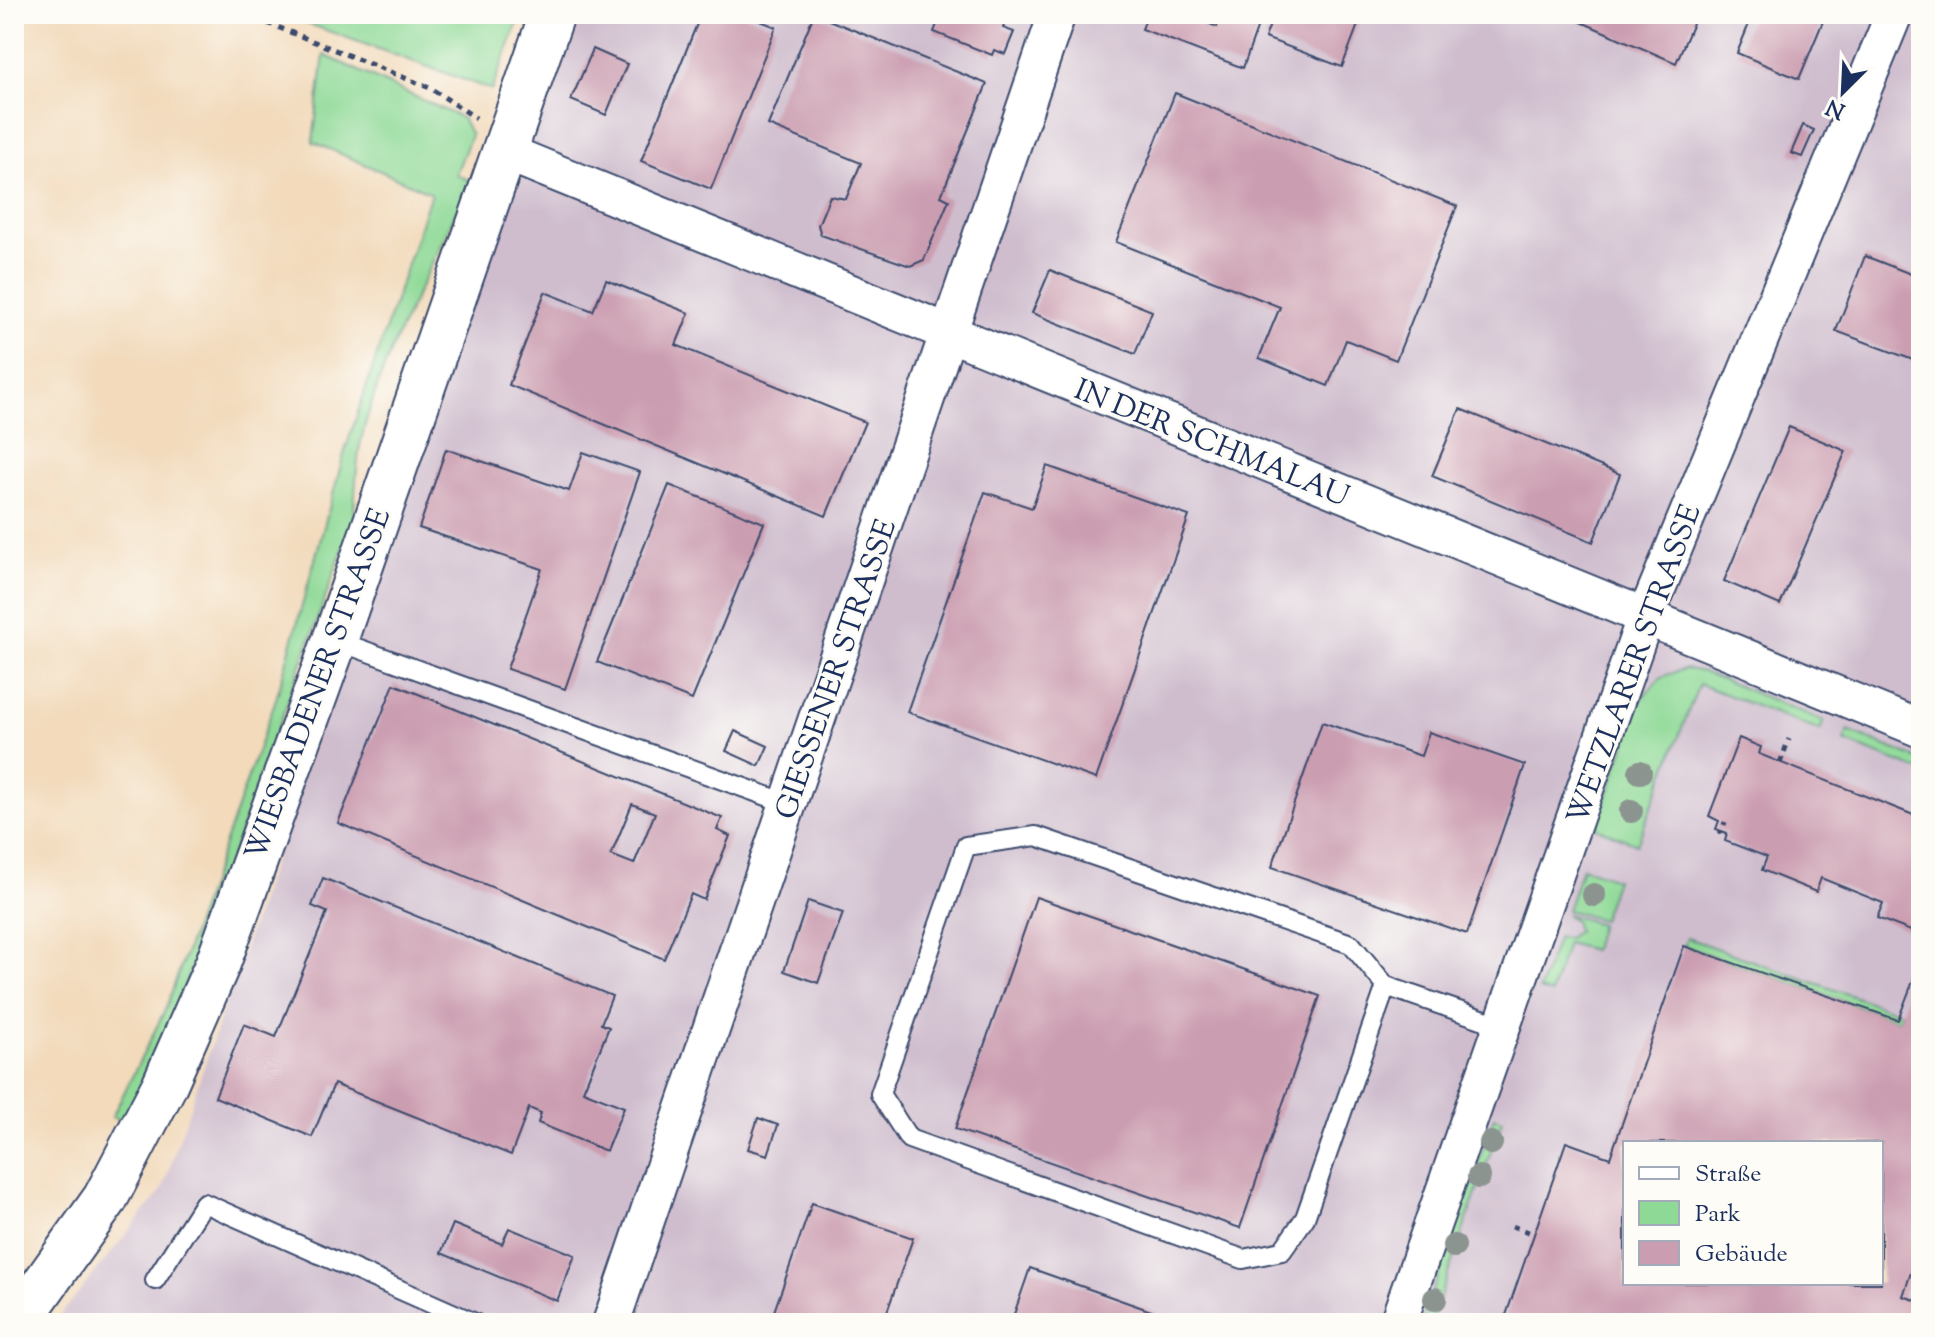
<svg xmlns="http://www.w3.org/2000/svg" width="1935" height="1337" viewBox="0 0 1935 1337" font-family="'Sorts Mill Goudy',serif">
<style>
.industrial{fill:#cfbdce;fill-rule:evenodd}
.green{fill:#8ed996;stroke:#54847a;stroke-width:2}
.building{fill:#cb9db0;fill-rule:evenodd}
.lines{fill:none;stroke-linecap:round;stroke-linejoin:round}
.service-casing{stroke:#3b496c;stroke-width:22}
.minor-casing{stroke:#3b496c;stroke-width:40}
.secondary-casing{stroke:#3b496c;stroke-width:48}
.path{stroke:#3b496c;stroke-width:5;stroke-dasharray:6 6;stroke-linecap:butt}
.service{stroke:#fff;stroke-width:18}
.minor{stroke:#fff;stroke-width:36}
.secondary{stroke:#fff;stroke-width:44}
.tree{fill:#8c9490}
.labels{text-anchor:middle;stroke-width:6;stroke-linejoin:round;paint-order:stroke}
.street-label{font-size:30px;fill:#1b2f5e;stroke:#fdfcf7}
</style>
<rect width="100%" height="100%" fill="#fdfcf7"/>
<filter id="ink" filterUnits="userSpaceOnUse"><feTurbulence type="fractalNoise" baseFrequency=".0125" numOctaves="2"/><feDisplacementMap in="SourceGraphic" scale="16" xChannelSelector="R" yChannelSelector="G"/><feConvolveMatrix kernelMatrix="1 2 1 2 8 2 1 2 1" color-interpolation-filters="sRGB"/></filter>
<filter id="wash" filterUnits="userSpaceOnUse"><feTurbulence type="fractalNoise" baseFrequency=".006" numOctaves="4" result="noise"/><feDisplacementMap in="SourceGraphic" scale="32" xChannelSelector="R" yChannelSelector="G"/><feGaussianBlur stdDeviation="1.8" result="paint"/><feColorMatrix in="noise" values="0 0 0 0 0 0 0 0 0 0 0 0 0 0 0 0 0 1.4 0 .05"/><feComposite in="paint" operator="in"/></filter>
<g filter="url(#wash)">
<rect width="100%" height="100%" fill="#f2dabb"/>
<path class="industrial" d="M 567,14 L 1921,14 L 1921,1323 L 54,1323 L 162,1190 L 451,338 ZM 1625,1143 L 1881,1143 L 1881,1283 L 1625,1283 Z"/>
<g class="green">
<polygon points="281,14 521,14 492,90"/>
<path d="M 324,55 L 462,118 L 471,135 L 456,174 L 470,181 C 434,267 382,349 361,441 C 355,468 356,494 353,521 L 180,999 L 129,1116 L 123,1120 L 112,1117 L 166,1008 L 277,696 L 345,451 L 431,193 L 313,142 Z"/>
<polygon points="1684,669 1701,671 1824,721 1820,731 1699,684 1637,844 1596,828 1641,699 1661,677"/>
<polygon points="1848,731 1921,760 1921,771 1844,741"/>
<polygon points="1582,867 1616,879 1602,920 1567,910"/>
<polygon points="1566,914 1600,924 1593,950 1567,943 1551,994 1539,990 1558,937 1568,938 1577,931 1574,920"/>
<polygon points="1687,938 1901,1013 1898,1020 1684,946"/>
<polygon points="1494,1117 1502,1120 1431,1322 1423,1319"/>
</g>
<g id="blocks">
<g class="building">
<polygon points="701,14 743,14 776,27 711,189 641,161"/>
<polygon points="814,14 987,84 941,196 949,200 924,260 910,266 821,235 818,225 830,196 846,199 861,163 768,125"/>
<polygon points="941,14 1008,14 1003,28 1014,32 1005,54 994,50 992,55 934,32"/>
<polygon points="1148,14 1186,14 1217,27 1222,14 1259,23 1243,68 1142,29"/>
<polygon points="1274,14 1362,14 1342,67 1265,38"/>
<polygon points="1563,14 1697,14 1676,63"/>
<polygon points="1753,14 1826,14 1799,79 1737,53"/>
<polygon points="593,49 627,64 606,115 571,100"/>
<polygon points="1175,93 1457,206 1396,360 1346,340 1328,386 1259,358 1280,307 1116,242"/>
<polygon points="1803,125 1814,130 1802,157 1791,153"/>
<polygon points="1865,256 1921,278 1921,363 1836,331"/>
<polygon points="1050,270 1152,311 1135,354 1032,313"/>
<polygon points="606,280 689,313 676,345 865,422 826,516 509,385 545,292 593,311"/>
<polygon points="1460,409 1620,474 1593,542 1432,476"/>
<polygon points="1789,427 1846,451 1780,605 1724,581"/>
<polygon points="446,449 569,491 583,452 640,472 565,689 507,669 542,569 419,528"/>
<polygon points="1047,466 1189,516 1096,779 907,712 985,492 1032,508"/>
<polygon points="669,485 764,523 692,700 597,662"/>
<path d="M 394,684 L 722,818 L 717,830 L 730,836 L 704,900 L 691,894 L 664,959 L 338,823 ZM 632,804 L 655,813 L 634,864 L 611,855 Z"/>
<polygon points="1322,722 1421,756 1429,732 1525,765 1467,934 1272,867"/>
<polygon points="735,731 768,746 759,766 726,751"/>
<polygon points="1739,738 1761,747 1759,754 1921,818 1921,921 1916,933 1877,918 1883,903 1821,878 1816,892 1762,870 1767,857 1725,841 1727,833 1716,829 1719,821 1709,816"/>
<polygon points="323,878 612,996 601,1024 609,1027 583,1091 624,1107 606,1151 538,1123 541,1113 529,1108 511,1155 334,1084 312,1137 215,1097 244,1024 276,1037 327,912 312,906"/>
<polygon points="1036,897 1320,996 1240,1228 955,1129"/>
<polygon points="808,901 843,913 818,983 784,971"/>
<path d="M 1684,946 L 1898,1020 L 1921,960 L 1921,1243 L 1903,1296 L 1921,1302 L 1921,1323 L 1504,1321 L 1566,1142 L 1610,1158 ZM 1625,1143 L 1881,1143 L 1881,1283 L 1625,1283 Z"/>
<polygon points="758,1118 778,1125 768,1155 748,1149"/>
<polygon points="812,1203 913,1238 883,1323 770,1323"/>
<polygon points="453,1224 502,1244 509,1228 575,1255 557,1301 441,1253"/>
<polygon points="1030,1268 1185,1323 1011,1323"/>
</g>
</g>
</g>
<g filter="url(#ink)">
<use href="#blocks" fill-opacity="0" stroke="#3b496c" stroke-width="2"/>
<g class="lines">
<g class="service-casing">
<g id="service">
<polyline points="335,640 789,804"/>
<polyline points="1386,986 1305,1218 1282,1251 1243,1259 909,1139 880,1094 966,846 1036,836 1351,944 1386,986 1502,1026"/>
<polyline points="155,1280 204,1203 475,1323"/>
</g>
</g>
<g class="minor-casing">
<g id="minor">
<polyline points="505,152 1921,729"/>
<polyline points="611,1323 1057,14"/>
<polyline points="1398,1323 1645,618 1894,14"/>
</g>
</g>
<g class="secondary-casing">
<polyline id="secondary" points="17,1323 105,1199 164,1086 218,963 335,640 552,14"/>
</g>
<g class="path">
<polyline points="245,14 430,88 476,118"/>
<polyline points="1780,763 1789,739"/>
<polyline points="1724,825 1725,822"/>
<polyline points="1720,834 1721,831"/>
<polyline points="1914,955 1921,936"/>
<polyline points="1512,1226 1534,1234"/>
</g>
<use href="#service" class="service"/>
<use href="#minor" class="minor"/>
<use href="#secondary" class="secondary"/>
</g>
<g class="tree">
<circle cx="1640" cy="772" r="12"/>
<circle cx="1631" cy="811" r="12"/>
<circle cx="1594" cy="895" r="12"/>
<circle cx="1491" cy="1143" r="12"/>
<circle cx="1479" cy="1177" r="12"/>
<circle cx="1454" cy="1246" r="12"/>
<circle cx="1435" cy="1299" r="12"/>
</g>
</g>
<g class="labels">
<g class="street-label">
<text transform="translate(1212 442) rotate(22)" y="10">IN DER SCHMALAU</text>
<text transform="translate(1633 664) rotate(-70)" y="10">WETZLARER STRASSE</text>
<text transform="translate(835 669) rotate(-71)" y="10">GIESSENER STRASSE</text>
<text transform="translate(317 684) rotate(-70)" y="10">WIESBADENER STRASSE</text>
</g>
</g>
<rect width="1935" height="1337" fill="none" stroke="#fdfcf7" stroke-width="48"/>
<rect x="1623" y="1141" width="260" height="144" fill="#fdfcf7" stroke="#a3aaba" stroke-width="2"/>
<rect x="1639" y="1167" width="40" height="12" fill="#ffffff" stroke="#a3aaba" stroke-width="2"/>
<text x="1695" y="1181" font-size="24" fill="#1b2f5e">Straße</text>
<rect x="1639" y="1201" width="40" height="24" fill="#8ed996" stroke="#a3aaba" stroke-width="2"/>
<text x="1695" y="1221" font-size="24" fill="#1b2f5e">Park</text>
<rect x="1639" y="1241" width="40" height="24" fill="#cb9db0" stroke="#a3aaba" stroke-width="2"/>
<text x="1695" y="1261" font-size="24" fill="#1b2f5e">Gebäude</text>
<g transform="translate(1843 92) rotate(204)" stroke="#fdfcf7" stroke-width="6" paint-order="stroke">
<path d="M0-6L14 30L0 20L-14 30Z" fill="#1b2f5e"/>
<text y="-12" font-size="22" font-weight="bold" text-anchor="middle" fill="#1b2f5e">N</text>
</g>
</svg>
